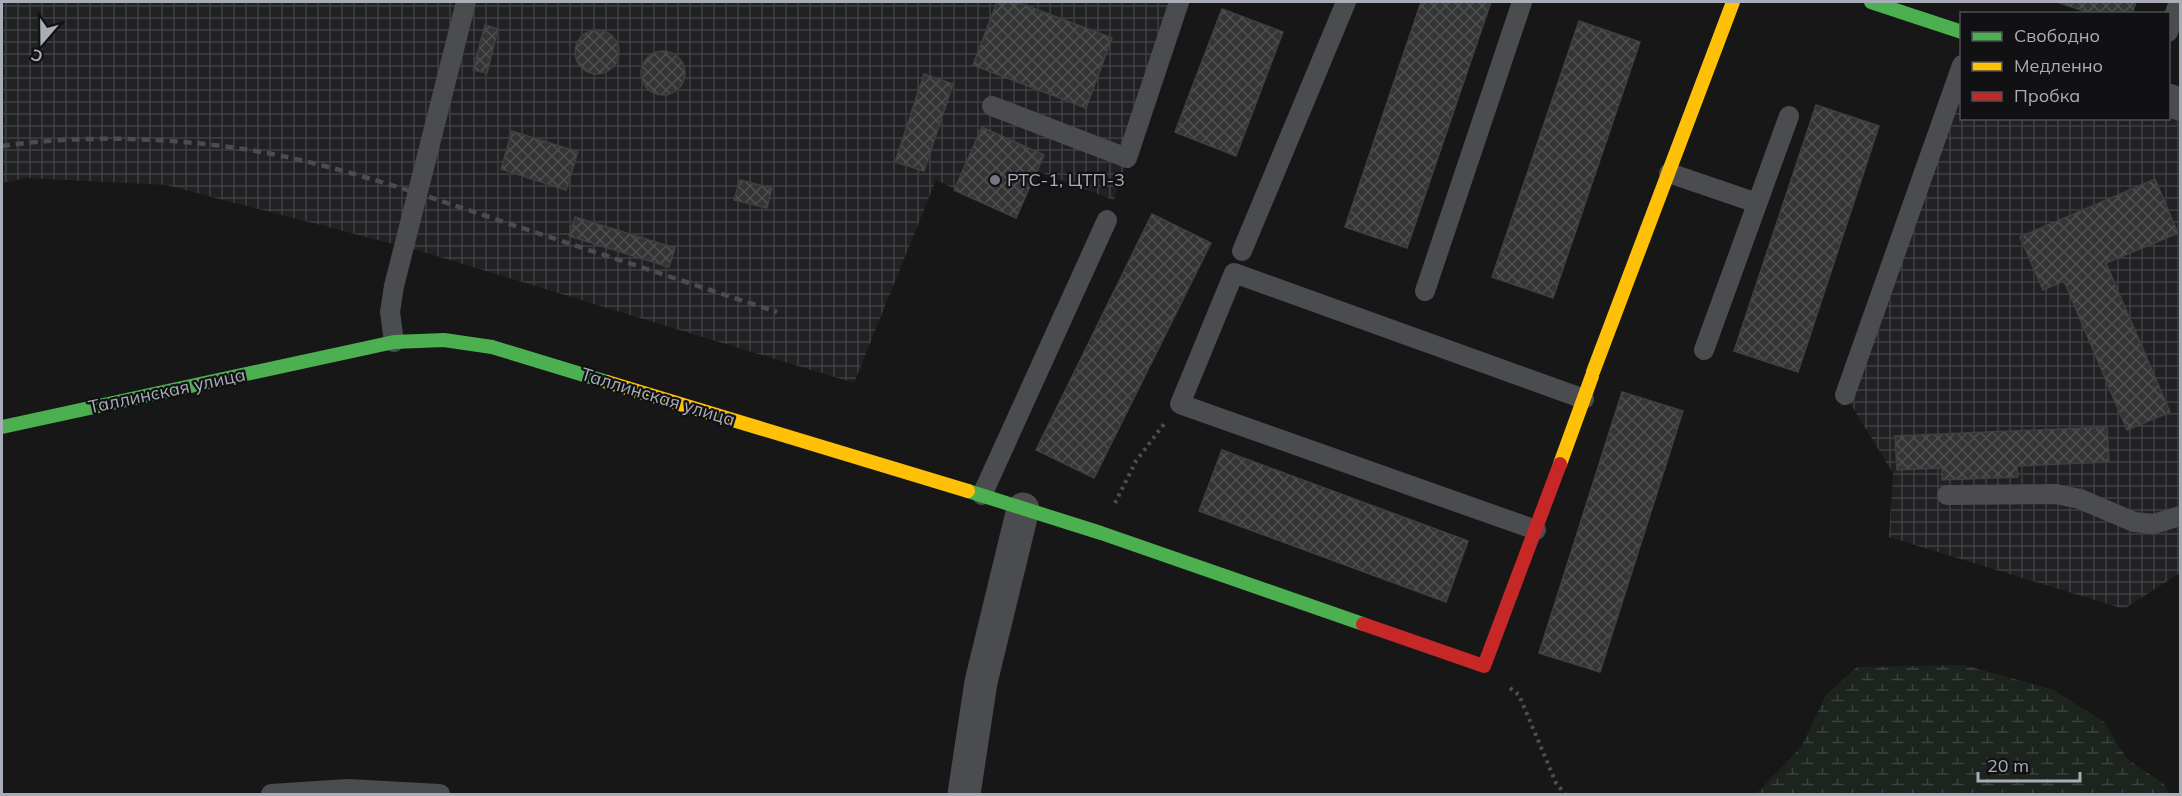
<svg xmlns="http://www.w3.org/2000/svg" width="2182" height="796" viewBox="0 0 2182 796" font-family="Mulish,sans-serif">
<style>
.industrial{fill:url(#industrial-grid)}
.wetland{fill:url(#wetland-marsh)}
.building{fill:url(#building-cross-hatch);stroke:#3f4043;stroke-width:1.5}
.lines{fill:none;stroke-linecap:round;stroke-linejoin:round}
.path{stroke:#4d4e52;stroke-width:4;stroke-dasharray:3 4.5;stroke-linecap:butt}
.lane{stroke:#4b4c50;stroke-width:20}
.street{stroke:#4b4c50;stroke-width:33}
.fast{stroke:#4caf50;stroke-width:14}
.slow{stroke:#ffc107;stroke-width:14}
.jam{stroke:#c62828;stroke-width:14}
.rail{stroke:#4b4c4f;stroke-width:4.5;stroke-dasharray:8 6;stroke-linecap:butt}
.poi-dot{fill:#757880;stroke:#111113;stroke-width:2}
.labels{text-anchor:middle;stroke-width:4.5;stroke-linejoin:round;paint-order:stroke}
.poi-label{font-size:18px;fill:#a8adb8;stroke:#111113;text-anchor:start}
.street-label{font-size:18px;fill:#a8adb8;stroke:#111113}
</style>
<defs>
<pattern id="industrial-grid" width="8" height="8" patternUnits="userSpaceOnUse" patternTransform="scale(1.5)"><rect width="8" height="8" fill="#212123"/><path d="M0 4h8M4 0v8" fill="none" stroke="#3e3f41"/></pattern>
<pattern id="wetland-marsh" width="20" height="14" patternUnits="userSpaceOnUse" patternTransform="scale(1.5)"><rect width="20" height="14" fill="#1d241e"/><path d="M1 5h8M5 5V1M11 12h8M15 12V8" fill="none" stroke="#3b413d"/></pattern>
<pattern id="building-cross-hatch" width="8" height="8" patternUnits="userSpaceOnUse" patternTransform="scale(1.5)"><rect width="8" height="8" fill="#353536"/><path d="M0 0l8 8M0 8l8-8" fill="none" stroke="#4f5051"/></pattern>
</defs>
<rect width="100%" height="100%" fill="#171717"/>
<g class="industrial">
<polygon points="2,2 1179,2 1114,200 1037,171 1016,218 936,180 854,383 420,251 166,185 28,178 2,183"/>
<polygon points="1961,65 1962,118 2168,118 2169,100 2180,104 2180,573 2124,609 1889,537 1893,473 1845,395"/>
</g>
<polygon class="wetland" points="1964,665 2054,690 2104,722 2127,759 2164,784 2169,794 1756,794 1801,747 1826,695 1857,667"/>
<g class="building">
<polygon points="997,2 1017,2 1112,38 1086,108 973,65"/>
<polygon points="1421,2 1491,2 1407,248 1345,227"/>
<polygon points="2057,2 2136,2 2132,14 2093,14"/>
<polygon points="1222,9 1283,32 1236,156 1175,132"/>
<polygon points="1579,21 1640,42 1553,298 1492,277"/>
<polygon points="485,25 498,29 487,73 473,70"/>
<circle cx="597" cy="52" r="22"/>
<circle cx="663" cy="73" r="22"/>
<polygon points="924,74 953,84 924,171 895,162"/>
<polygon points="1816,105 1879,126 1798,372 1734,351"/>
<polygon points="982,127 1044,155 1016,218 954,190"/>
<polygon points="512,131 578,152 566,190 501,169"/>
<polygon points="2155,179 2178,233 2106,263 2170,412 2127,430 2064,281 2043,290 2020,237"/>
<polygon points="740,180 772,188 767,208 734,200"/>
<polygon points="1152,214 1211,243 1094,478 1036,450"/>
<polygon points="575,217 675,248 669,267 569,236"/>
<polygon points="1622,392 1683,411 1600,672 1539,653"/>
<polygon points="2107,427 2109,462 2017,466 2018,477 1942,480 1942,468 1897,470 1895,436"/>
<polygon points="1222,450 1468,541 1446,602 1199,511"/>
</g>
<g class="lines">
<g class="path">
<polyline points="1115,503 1136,461 1164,424"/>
<polyline points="1510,688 1519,695 1556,783 1565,794"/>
</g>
<g class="lane">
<polyline points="2168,32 2179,2"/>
<polyline points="992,106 1127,158 1179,2"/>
<polyline points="1669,173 1757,203"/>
<polyline points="1242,251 1346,2"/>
<polyline points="1425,291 1522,2"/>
<polyline points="394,342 390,312 394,286 466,2"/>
<polyline points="1704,350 1789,116"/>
<polyline points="1845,395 1962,65"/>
<polyline points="982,495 1107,220"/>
<polyline points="1947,495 2056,494 2080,499 2134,522 2154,524 2180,516"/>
<polyline points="1536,530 1180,404 1234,273 1584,399"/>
<polyline points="271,794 348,789 440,794"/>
</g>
<g class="street">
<polyline points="2168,100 2180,104"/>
<polyline points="964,794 981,682 1023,509"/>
</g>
<g class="fast">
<polyline points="1871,2 1962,32"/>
<polyline points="2,427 394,342 444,340 492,347 607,382"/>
<polyline points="968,491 1101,533 1363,624"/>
</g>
<g class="slow">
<polyline points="1593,372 1733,2"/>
<polyline points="607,382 968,491"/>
<polyline points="1560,464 1592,376"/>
</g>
<polyline class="jam" points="1363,624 1484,666 1560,464"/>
<path class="rail" d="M 2,146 C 91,133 198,138 287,157 C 364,174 438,200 513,225 C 601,254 689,283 777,312"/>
</g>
<circle class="poi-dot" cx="995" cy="180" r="6"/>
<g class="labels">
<g class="poi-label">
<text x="1007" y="186">РТС-1, ЦТП-3</text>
</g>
<g class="street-label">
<text transform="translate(167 391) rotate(-12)" y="6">Таллинская улица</text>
<text transform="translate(658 397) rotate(17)" y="6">Таллинская улица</text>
</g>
</g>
<rect width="2182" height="796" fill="none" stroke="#a8adb8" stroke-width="6"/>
<rect x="1960" y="12" width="210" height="108" fill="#111113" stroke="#4d4f55" stroke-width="1.5"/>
<rect x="1972" y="32" width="30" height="9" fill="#4caf50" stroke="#4d4f55" stroke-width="1.5"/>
<text x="2014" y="42" font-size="18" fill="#a8adb8">Свободно</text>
<rect x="1972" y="62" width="30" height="9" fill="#ffc107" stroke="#4d4f55" stroke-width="1.5"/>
<text x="2014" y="72" font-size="18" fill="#a8adb8">Медленно</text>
<rect x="1972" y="92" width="30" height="9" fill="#c62828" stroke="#4d4f55" stroke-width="1.5"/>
<text x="2014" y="102" font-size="18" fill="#a8adb8">Пробка</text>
<g transform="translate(42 42) rotate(200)" stroke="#111113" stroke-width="4.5" paint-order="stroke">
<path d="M0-4.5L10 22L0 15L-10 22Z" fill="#a8adb8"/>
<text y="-9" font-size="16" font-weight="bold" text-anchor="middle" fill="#a8adb8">С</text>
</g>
<path d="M1978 772v9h102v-9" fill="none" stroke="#a8adb8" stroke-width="3"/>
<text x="1987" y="772" font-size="18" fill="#a8adb8" stroke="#111113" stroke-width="4.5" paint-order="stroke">20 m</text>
</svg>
